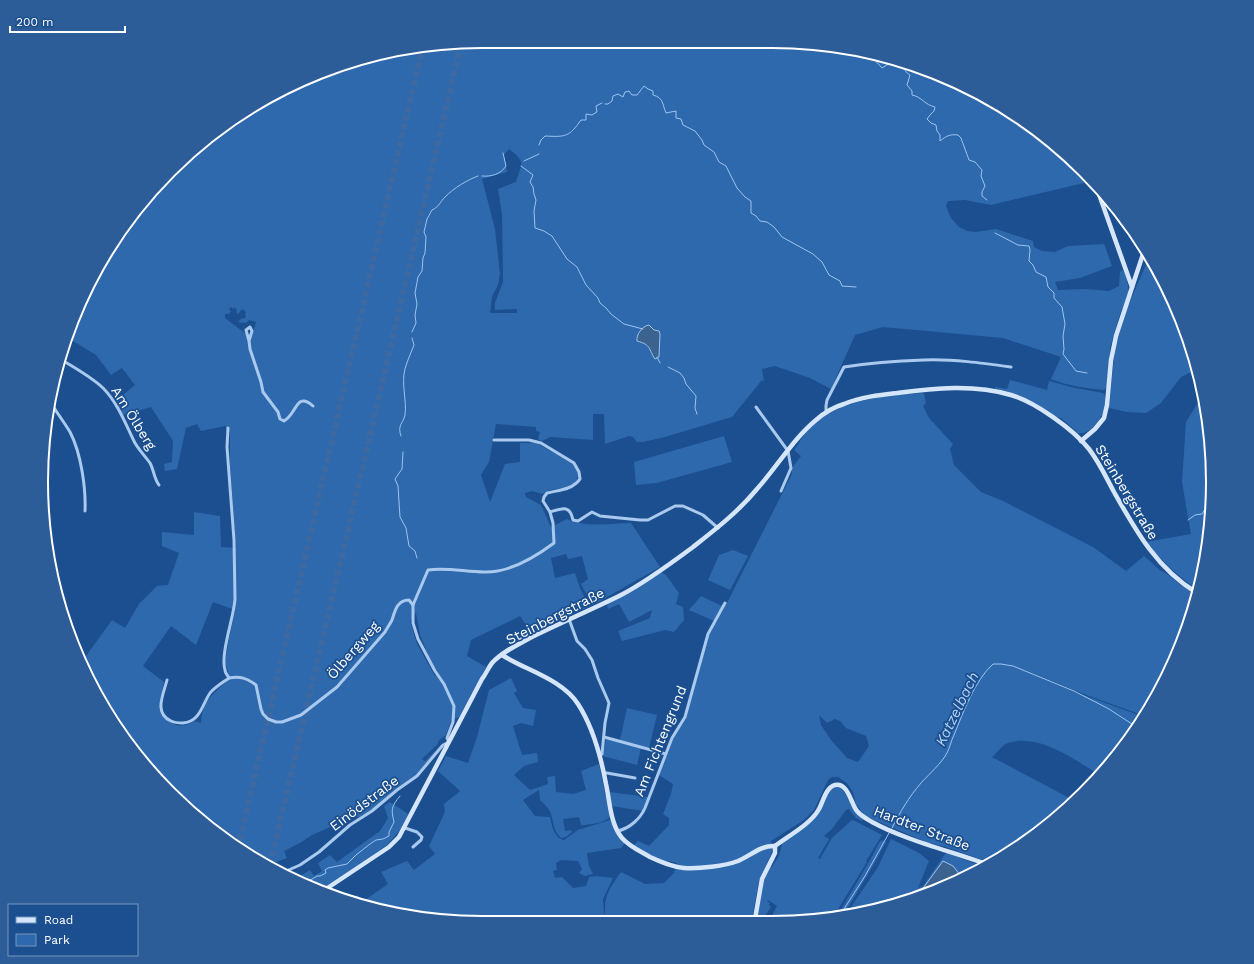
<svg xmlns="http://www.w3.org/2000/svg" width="1254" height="964" viewBox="0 0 1254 964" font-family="'Work Sans',sans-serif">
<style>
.green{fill:#2e69ad;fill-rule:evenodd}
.water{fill:#3c6290;stroke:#9cc4f0}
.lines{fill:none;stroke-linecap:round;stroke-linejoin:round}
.stream{stroke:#9cc4f0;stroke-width:1}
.highway-tunnel{stroke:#3d69a0;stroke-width:6;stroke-dasharray:6 3;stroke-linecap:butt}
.street{stroke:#a9c9ee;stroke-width:3}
.secondary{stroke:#d6e6fa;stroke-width:4.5}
.labels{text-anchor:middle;stroke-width:3.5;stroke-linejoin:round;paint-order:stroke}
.street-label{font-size:14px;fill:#fff;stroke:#1b4f8f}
.water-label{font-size:15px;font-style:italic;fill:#b5d3f5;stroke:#1b4f8f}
.rim{fill:none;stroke:#fff;stroke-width:2}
</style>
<rect width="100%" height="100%" fill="#1b4f8f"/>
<g class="green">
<path d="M 482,41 L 801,42 L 886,56 L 967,86 L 1040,132 L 1080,169 L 1084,183 L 991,205 L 965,200 L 948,201 L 946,206 L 951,218 L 959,227 L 967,231 L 975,232 L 996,229 L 1033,241 L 1034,247 L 1042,251 L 1055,252 L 1068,246 L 1104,244 L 1112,266 L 1080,278 L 1055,282 L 1058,290 L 1086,289 L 1109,291 L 1119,286 L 1120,272 L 1122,270 L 1126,274 L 1129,293 L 1120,314 L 1110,348 L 1107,387 L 1104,390 C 1086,388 1068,386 1051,379 L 1061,357 L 1003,338 L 883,327 L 855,335 L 831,389 L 810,378 L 775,366 L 762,369 L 764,382 L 762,380 L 732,417 L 665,437 L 643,442 L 637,442 L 633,437 L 629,436 L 605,444 L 604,414 L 593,414 L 593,440 L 550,437 L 542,441 L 538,439 L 540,432 L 536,431 L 536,427 L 496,424 L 489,462 L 481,475 L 490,502 L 505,464 L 520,462 L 520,443 L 534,443 L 538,444 C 546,449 567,459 573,464 C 582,474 578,484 566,487 C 558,490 549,488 543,494 L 532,491 L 525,493 L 526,497 L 541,505 L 551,527 L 567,519 C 584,528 612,523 631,523 L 660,567 L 593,605 L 591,603 L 581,584 L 588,579 L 582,556 L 568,559 L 566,554 L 551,558 L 555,578 L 575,573 L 580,588 L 589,606 L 588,607 L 531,633 L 520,616 L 471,640 L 467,656 L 486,667 L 459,717 L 451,721 L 446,735 L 439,740 L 437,745 L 422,759 L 425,761 L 440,746 L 417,775 L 394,790 L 372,810 L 359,817 L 353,817 L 312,835 L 300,843 L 284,851 L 287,858 L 269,865 L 237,849 L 170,794 L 115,727 L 86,677 L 81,663 L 112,620 L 125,628 L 139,604 L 157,586 L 168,585 L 179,553 L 162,546 L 162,532 L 194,535 L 194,512 L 220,516 L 221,547 L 236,548 L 230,465 L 230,433 L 225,426 L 201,431 L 197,424 L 186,428 L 177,469 L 165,471 L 164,464 L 172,462 L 173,441 L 151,407 L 123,415 L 121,414 L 118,409 L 117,400 L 135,385 L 122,368 L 111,375 L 96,355 L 68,338 L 100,262 L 170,170 L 261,100 L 368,56 ZM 509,149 C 526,162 522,162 516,182 L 498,189 L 502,214 L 503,282 L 495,303 L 495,310 L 517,309 L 517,313 L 490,313 L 492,296 L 498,285 L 500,274 L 495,229 L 482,179 L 507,172 L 504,155 ZM 231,307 L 233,309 L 234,307 L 237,310 L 236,312 L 238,314 L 242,309 L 246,312 L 245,314 L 246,316 L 244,319 L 242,318 L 238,322 L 246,323 L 249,320 L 256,322 L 253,333 L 246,334 L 225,318 L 225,314 L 229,314 L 231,311 L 229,309 ZM 646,326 C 658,332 661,340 659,353 C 649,349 649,344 637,341 L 637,340 L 638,334 ZM 213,602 L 235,610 L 229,638 L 225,662 L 230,678 C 215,692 202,701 201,723 L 195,721 C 180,730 171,725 160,713 L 160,699 L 164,682 L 143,666 L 171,626 L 196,645 ZM 416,613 L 420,635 L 429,657 L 438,673 L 435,676 L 417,644 L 410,621 Z"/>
<polygon points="1139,237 1180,313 1198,375 1191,372 1181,377 1161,403 1146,413 1127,412 1109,408 1115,348 1127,308 1149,258 1139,247"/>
<path d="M 1010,380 L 1047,390 L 1049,381 L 1075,388 L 1103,393 C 1113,404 1093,437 1078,433 L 1061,418 L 1054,416 L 1026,399 L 1006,391 L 995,389 L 995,387 L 1007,389 Z"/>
<path d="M 922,393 L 924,394 L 926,403 L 923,406 L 929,418 L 953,444 L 950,449 L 954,465 L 981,492 L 1003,501 L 1093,547 L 1126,571 L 1144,556 L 1161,571 L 1167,574 L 1182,586 L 1196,595 L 1179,651 L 1145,716 L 1081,693 L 1020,668 L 1078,693 L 1144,717 L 1139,727 L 1099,775 C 1076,760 1038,733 1008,743 C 1003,744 997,753 992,757 L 1075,801 L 1017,849 L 989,862 L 949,848 L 926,842 L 865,816 L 856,804 L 853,792 L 847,783 L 838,777 L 832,777 L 828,780 L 814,810 L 804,820 L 771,841 L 772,852 L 759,880 L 752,919 L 424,919 L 347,901 L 358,895 L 362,902 L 388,884 L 381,872 L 407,861 L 414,870 L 435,854 L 429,846 L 445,812 L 444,804 L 460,791 L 438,771 L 446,756 L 468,763 L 477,737 L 489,690 L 511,678 L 517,691 L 514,693 L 523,708 L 536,710 L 533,726 L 521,723 L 513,726 L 522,755 L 537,753 L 538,762 L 524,766 L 514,775 L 530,790 L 548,784 L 547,777 L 555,776 L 556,792 L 573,794 L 586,790 L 581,771 L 599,764 L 610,817 C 604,823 589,825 581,825 L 579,817 L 563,819 L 565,831 L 571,830 L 572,832 L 566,837 L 561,838 C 553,831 554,823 551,814 C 549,808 544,804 540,800 L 539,790 L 523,800 L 535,816 L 550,817 C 552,826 554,838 564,840 L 578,830 L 610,820 L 625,843 L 621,848 L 587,853 L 589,866 L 593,874 L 585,876 L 579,873 L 582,869 L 578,861 L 561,860 L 556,863 L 557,870 L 553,871 L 555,878 L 562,877 L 573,888 L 586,886 L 589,877 L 596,876 L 613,878 L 603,899 L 604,914 L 605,913 C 604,895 611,886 621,872 L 645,884 L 664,883 L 674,873 L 677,863 L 659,859 L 633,846 L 638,841 L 649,846 L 669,825 L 669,818 L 663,814 L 671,794 L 673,784 L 659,775 L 665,758 L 668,755 L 669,749 L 674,736 L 687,713 L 709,635 L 725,607 L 792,474 L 792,468 L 801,456 L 794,450 C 798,446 799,442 802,438 C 806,432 813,424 819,420 C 848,399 887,395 922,393 ZM 819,715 L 827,723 L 835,719 L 840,721 L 846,728 L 866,736 L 869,746 L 858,762 L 847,758 L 831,740 L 821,725 Z"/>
<path d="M 1204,393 L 1213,482 L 1204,568 L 1198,590 C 1178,576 1161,561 1146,542 L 1191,534 L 1182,482 L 1186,422 Z"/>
<polygon points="724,436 732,462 657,483 636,485 634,462"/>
<polygon points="733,550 748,556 730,590 708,580 719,555"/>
<polygon points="661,572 666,575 679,593 676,604 683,607 684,620 674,632 665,630 622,641 618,631 650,618 652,610 629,622 619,604 608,609 607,604"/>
<polygon points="701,596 722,606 714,621 689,610"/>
<polygon points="627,708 657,715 649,748 620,740"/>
<polygon points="606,739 641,748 637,765 603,756"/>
<path d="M 836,786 C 846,788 848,802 854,810 C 856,813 860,816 863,819 L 862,821 L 856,818 L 849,809 L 846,810 L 832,829 L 824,836 L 829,839 L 818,858 L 820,859 L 832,838 L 852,820 L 857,822 L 882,835 L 866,861 L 867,862 L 832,919 L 770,919 L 777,906 L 768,900 L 767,901 L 770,903 L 769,905 L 771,907 L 763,919 L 757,919 L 764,880 L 771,866 L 772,867 L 779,856 L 782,844 L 785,840 L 808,823 L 829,792 Z"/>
<polygon points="609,792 648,797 643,811 612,806"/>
<polygon points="390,802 408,814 400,830 387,845 341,877 320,890 297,878 310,870 314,876 322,871 318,863 330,855 337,862 380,831 388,818 384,806"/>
<polygon points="891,839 919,853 929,861 918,888 923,886 945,854 948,853 981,866 961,876 953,866 920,891 925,890 930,892 914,900 845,916 878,867"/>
<polygon points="882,840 886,842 874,864 843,916 836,918 869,862 879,843"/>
</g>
<g class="water">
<path d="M 649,325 L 654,330 L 659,331 L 660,334 L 659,357 L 655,359 C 648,349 652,345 637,341 C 636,335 642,326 649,325 Z"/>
<polygon points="943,861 953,866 961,876 930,892 925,890 918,898 910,900 924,887"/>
</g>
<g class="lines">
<g class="stream">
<path d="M 863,52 L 874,59 L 882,68 L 890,63 C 894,64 900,64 903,67 C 906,71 905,72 910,75 L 907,85 L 912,91 L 912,95 C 922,97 925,105 935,107 L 934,111 L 930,115 L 927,119 L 931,123 L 936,125 L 937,131 L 940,135 L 940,141 C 946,136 950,134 958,135 L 961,138 L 969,160 L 975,162 L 982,170 L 981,176 L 985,186 L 982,192 L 982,196 L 987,200"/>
<path d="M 605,104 L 608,104 L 612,101 L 613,96 L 618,94 L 623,97 L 625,92 L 629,91 L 632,95 L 637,95 L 644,86 L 648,89 L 653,91 L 653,95 C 664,98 662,104 666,113 L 676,111 L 676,118 L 681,119 L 683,125 L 695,131 L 702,140 L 704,145 L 714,152 L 719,162 L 726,166 L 737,188 L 745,197 L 751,201 L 751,213 L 756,216 L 760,221 L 767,222 L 774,227 L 782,237 L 813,254 L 822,262 L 829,275 L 840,281 L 842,286 L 856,287"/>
<path d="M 539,145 L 541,140 L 545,136 C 566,137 569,137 581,120 L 586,120 L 586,114 L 592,115 L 597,112 L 596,106 L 602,103"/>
<polyline points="524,161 539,154"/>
<polyline points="521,166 533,175 530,182 533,187 534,194 536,200 534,211 535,228 544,231 552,236 567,259 577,267 586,285 598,298 600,303 606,308 611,314 624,324 643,329"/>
<path d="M 482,176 C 491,177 501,174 506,166 L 503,153"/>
<polyline points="995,233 1018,245 1029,246 1030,250 1029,261 1033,265 1036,272 1046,277 1048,287 1054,293 1054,298 1062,307 1065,324 1063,336 1064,349 1063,354 1076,371 1087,373"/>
<path d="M 412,332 L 416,323 L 415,315 L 417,304 L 415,293 L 418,277 L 422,271 L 423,258 L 425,253 L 426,237 L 424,232 L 427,219 L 432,210 C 439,207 440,202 445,197 C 454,188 467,180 478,176"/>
<polyline points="657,357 660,363"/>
<polyline points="668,367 680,373 684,378 686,384 696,396 695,408 697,414"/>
<path d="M 401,436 C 397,425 403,424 405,415 C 407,400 401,384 405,369 C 407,361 411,353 414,345 L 412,338"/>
<polyline points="403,452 402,469 395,479 398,486 400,517 406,528 409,546 415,551 417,558"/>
<polyline points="1188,520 1195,515 1202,514 1209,503 1211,501"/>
<path d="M 892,828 C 900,812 909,797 921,783 C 930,773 941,764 947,753 C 950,747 951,741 954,735 C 963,713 975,680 993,664 L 1001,664 L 1013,666 L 1074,691 L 1109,709 L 1138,728"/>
<path d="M 306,883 L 317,876 L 320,876 L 326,873 L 325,870 L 328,868 L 347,864 L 356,855 L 370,844 L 376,840 L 383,839 L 389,836 L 389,832 L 394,822 C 391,809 391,807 400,796"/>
<polyline points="839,917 865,876 889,833"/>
</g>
<g class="highway-tunnel">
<polyline points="238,849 422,49"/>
<polyline points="270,865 461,44"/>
</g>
<g class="street">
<path d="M 249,341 L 246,330 L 250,327 L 252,331 L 249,341 L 250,349 L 261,382 L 263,392 L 278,412 L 280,419 L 284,421 C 297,414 296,391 313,406"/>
<path d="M 60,359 C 75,368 90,376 103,388 C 118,403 126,425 135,443 C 139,450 145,456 150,463 C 154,470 154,479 159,485"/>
<path d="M 51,403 C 57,413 64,422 70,432 C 81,453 86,488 85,511"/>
<polyline points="756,407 788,451 791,468 781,491"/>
<path d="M 826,413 L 826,406 L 827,400 L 844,367 C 870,363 897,361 924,360 C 953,359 982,363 1011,367"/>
<path d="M 550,512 C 563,508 570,505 573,520 L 578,521 L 592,512 L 600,516 L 640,520 L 648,520 L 675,506 L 683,506 L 703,515 L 718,528"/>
<path d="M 413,605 L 428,570 C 446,567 466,572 484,572 C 509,573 534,558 554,543 L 553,523 L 550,512 L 543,501 L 544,497 L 547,493 C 559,490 572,490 580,479 L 579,472 L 574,463 L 541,443 L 529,440 L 494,440"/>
<polyline points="569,619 577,641 585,649 592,660 598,678 609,703 605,723 602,754 600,756"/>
<path d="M 229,678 C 240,676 247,678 256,685 L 261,709 L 263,714 L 268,719 L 276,722 L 282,722 L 301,715 L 337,687 L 385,632 C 387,628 390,624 392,620 C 395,611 397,600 409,600 L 413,605 L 413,623 L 418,639 L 435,671 L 444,684 L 454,706 L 453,722 L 447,738 L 449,742 L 443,745 L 417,776 L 397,790 L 372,811 L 350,825 L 319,852 L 300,865 L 284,872"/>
<path d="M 167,680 C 164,693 153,713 171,721 C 175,723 179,723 183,723 C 200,722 202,705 210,693 C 215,687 222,683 229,678 C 228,676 225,673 225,670 C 220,654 234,617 235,599 L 234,540 L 227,447 L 228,428"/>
<polyline points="604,737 666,754"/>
<polyline points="604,773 607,773 635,778"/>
<polyline points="405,828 417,832 422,837 421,840 413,847"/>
<path d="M 618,831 C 630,828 640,819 645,808 L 672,738 L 685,717 L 708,634 L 725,603"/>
</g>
<g class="secondary">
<polyline points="1095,183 1132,287"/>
<polyline points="1081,441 1095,429 1104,418 1107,405 1111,360 1116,336 1145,248"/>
<path d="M 502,655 C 525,670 562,679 578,704 C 593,727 601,757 606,784 C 610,802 610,823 622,838 C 630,847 640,851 650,857 C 661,862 672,867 684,868 C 699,869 725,866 738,861 C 750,856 761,845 775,846 L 775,853 L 762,879 L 755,919"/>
<path d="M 775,846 C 788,836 811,824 819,809 C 823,802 826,787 835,785 C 848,782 851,804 857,811 C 861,816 867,819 872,822 C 905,840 950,851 986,864"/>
<path d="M 323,891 L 389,847 L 399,837 L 482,679 C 486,674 488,668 492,663 C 502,652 517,645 530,638 C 560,623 591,610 621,595 C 646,582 670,564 693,547 C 716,529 738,512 757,489 C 777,467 793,439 816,420 C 824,413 834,407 844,404 C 861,397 879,395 897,393 C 934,388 974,384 1011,395 C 1035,402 1073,429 1089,449 C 1099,462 1106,477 1114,492 C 1136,531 1157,569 1197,593"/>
</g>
</g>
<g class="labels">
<g class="street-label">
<text transform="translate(134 418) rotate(58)" y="5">Am Ölberg</text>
<text transform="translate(1127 492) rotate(59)" y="5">Steinbergstraße</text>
<text transform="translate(555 616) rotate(-27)" y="5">Steinbergstraße</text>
<text transform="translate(353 650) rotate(-49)" y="5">Ölbergweg</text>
<text transform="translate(660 741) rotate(-68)" y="5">Am Fichtengrund</text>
<text transform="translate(364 803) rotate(-37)" y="5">Einödstraße</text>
<text transform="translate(922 828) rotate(21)" y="5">Hardter Straße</text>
</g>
<g class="water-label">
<text transform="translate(957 709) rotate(-64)" y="5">Katzelbach</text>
</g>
</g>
<path d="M0 0H1254V964H0ZM482 48H772A434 434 0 0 1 1206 482V482A434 434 0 0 1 772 916H482A434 434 0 0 1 48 482V482A434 434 0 0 1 482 48Z" fill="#2d5d98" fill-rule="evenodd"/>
<path class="rim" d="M482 48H772A434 434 0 0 1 1206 482V482A434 434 0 0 1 772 916H482A434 434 0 0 1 48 482V482A434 434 0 0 1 482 48Z"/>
<rect x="8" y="904" width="130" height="52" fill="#1b4f8f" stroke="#7695bc"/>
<rect x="16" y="917" width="20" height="6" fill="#d6e6fa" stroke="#7695bc"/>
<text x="44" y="924" font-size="12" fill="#ffffff">Road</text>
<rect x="16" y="934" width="20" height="12" fill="#2e69ad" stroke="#7695bc"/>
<text x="44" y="944" font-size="12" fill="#ffffff">Park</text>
<path d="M10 26v6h115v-6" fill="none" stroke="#ffffff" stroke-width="2"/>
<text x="16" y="26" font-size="12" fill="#ffffff" stroke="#1b4f8f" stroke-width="3" paint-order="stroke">200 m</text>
</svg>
